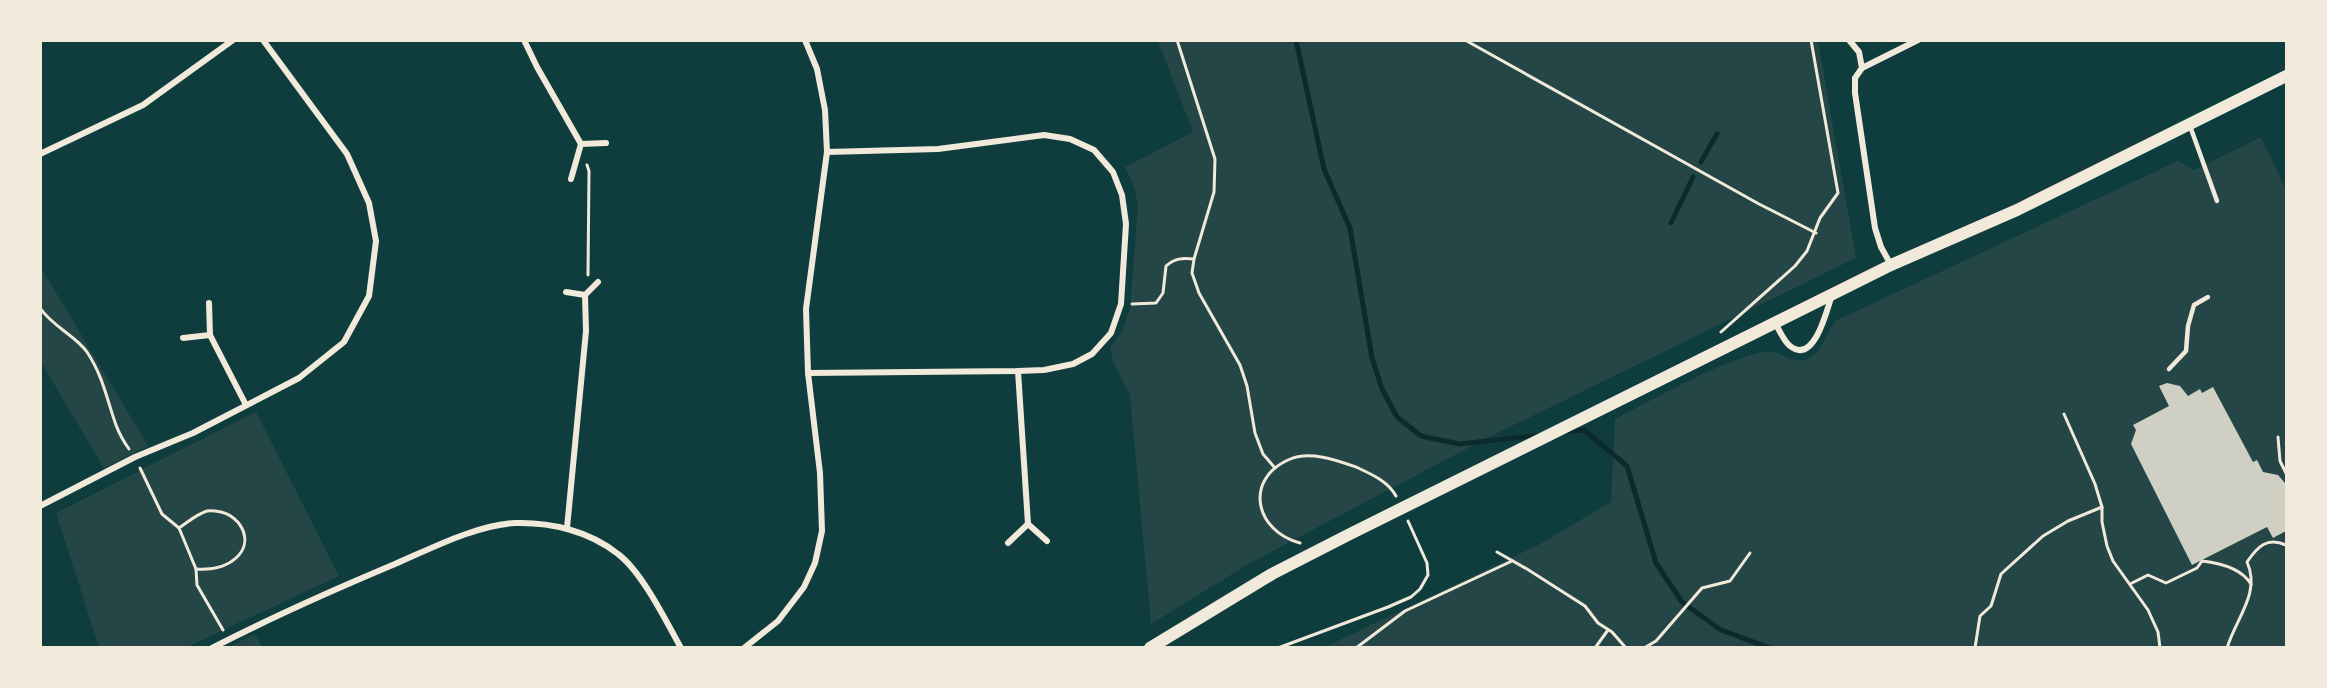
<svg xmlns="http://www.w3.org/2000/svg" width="2327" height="688" viewBox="0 0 2327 688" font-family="'Public Sans',sans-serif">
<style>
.green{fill:#244646}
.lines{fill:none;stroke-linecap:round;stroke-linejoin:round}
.stream{stroke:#0a2a2b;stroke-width:5}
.building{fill:#cfcfc3}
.path{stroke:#f1e9da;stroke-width:3}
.service{stroke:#f1e9da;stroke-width:4.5}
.minor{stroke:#f1e9da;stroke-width:6}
.secondary{stroke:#f1e9da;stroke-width:12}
</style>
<rect width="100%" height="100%" fill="#0f3d3e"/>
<g class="green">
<polygon points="1158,41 1818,41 1856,258 1481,441 1250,563 1151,624 1130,395 1114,364 1110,348 1121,333 1130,310 1138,205 1134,187 1125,167 1193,132"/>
<path d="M 2261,137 L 2286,190 L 2286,647 L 1323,648 L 1538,545 L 1611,502 L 1615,419 C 1659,397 1715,363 1762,352 C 1779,348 1793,367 1809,358 C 1823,351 1826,334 1835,321 L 2178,161 L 2194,170 Z"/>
<polygon points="40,266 148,446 104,468 41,362"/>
<polygon points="256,412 339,576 187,647 99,647 56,513"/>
<polygon points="255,634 262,647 229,647"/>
</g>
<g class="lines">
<g class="stream">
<polyline points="1296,40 1324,169 1350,228 1372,358 1382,389 1397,417 1421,436 1459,444 1542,435"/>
<polyline points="1701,162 1717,134"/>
<polyline points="1671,223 1693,177"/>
<polyline points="1563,432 1584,430 1627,466 1656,563 1682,602 1721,630 1770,648"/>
</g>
</g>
<polygon class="building" points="2167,383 2180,386 2188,396 2200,389 2202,393 2213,387 2253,462 2257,460 2263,472 2278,475 2285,483 2286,531 2273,538 2267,527 2192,565 2131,444 2136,430 2133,425 2169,406 2159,386"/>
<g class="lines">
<g class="path">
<polyline points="1177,40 1215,159 1214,192 1194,259 1192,273 1199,293 1240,365 1247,386 1255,433 1263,454 1275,468"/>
<polyline points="1465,40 1759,204 1816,233"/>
<polyline points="587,165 589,171 588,275"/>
<path d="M 1132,304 L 1156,303 L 1163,293 L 1166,266 C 1175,258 1182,258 1194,259"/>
<path d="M 40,308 C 53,327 76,336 87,352 C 103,376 107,400 116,425 C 119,433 124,442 129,449"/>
<polyline points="1721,332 1795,266 1807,251 1820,218 1838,193 1811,40"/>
<polyline points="2064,414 2095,484 2102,507 2102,522 2107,546 2113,561 2148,610 2158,632 2160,648"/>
<polyline points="2278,437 2280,461 2286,473"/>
<polyline points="140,468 162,514 179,528 196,569 197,585 223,630"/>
<path d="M 179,528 C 188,522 197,514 207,511 C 211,510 216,511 221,512 C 242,517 254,542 236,558 C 225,568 210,570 196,569"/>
<path d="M 1300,543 C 1255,531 1244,480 1288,460 C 1309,450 1336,460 1356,467 C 1371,474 1388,481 1396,496"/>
<polyline points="1497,552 1527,569 1585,606 1598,623 1612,632 1626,648"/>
<path d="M 2130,584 L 2148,575 L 2166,583 L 2197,568 L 2202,561 C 2220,563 2241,568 2251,584"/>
<polyline points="1278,648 1388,607 1411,597 1420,589 1428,575 1427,563 1408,521"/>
<polyline points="1356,648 1405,611 1512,561"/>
<polyline points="1595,648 1608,630"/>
<polyline points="1644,648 1656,641 1702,588 1730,581 1750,553"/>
<polyline points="1975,648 1980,616 1991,606 2001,574 2043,536 2068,521 2102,507"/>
<path d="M 2227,648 C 2236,618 2261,593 2247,562 C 2258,546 2267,537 2286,545"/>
</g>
<g class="service">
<polyline points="2190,126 2217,201"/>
<polyline points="2169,369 2186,351 2188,326 2194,305 2208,297"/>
</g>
<g class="minor">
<polyline points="524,40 537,67 581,144"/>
<polyline points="1849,40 1859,52 1862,68 1855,78 1855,93 1875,228 1881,247 1891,265"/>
<polyline points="1862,68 1918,40"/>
<polyline points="40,154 143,105 233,40"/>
<polyline points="571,179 581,144 606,143"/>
<polyline points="566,292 585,295 598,282"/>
<path d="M 1775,323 C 1780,331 1785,345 1795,349 C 1816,358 1827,309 1832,295"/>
<polyline points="210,335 246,405"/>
<polyline points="183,338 210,335 209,303"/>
<polyline points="1018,371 1028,524"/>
<polyline points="808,373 1018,371 1044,370 1073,364 1092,354 1111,333 1121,304 1126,224 1122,195 1113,172 1094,150 1070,139 1044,135 938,149 827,152"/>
<polyline points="40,506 135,457 193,433 299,378 344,342 369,296 376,241 369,203 347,154 263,40"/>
<polyline points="567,528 586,331 585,295"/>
<polyline points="1008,543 1028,524 1047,541"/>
<path d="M 212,648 C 272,617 333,590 395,564 C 430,549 476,525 515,523 C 551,522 589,531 618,554 C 642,572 666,621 681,648"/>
<polyline points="744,648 778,621 804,587 815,563 822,531 820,473 808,373 806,309 827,152 825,110 817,69 805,40"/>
</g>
<polyline class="secondary" points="1150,648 1272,574 1350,534 1891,265 2017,210 2286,76"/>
</g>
<rect width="2327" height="688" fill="none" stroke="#f1e9da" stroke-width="84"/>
</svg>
